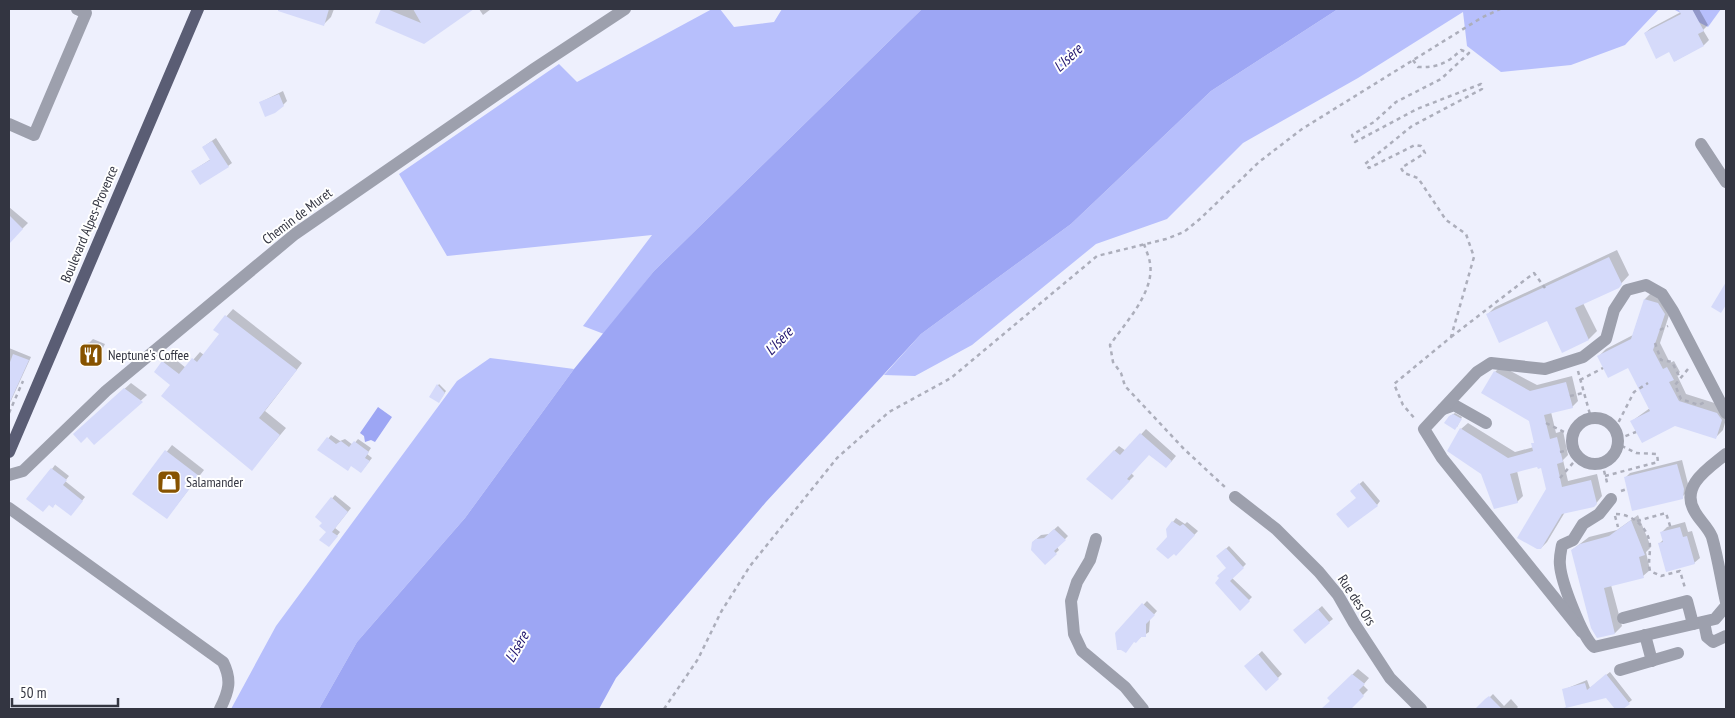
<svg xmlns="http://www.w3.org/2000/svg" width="1735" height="718" viewBox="0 0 1735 718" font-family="'PT Sans Narrow',sans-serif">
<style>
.green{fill:#b7bffc}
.water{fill:#9da6f4}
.shadow{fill:#0003}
.building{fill:#d5dafa}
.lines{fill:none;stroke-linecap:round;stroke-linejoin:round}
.path{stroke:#acaebb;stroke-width:2.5;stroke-dasharray:4 4;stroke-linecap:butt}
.minor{stroke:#9da0ad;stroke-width:12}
.major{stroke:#5a5d74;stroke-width:12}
.labels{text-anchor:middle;stroke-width:4;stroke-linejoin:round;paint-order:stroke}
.street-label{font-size:14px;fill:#333541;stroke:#fff}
.poi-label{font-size:14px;fill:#333541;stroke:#fff;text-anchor:start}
.water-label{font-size:15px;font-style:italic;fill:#21156e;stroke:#fff}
</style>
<rect width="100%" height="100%" fill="#eef0fd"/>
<g class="green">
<polygon points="712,9 720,9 734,27 774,22 782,9 922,9 654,271 604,334 583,326 652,235 447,256 399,174 559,64 577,82"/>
<polygon points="1338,9 1659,9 1625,45 1571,65 1501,72 1467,46 1463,12 1358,78 1243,143 1167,219 1096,244 972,345 915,376 884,375 921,334 1071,224 1211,91"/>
<polygon points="1673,9 1721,9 1708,27"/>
<polygon points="490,358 574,369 465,518 357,642 319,709 231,709 276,626 457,381"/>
</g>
<g class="water">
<polygon points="922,9 1338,9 1211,91 1071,224 921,334 766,502 616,678 599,709 319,709 357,642 465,518 574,369 654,271"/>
<polygon points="378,407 392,417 375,442 371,440 365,442 364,436 360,433"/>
</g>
<g class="shadow">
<polygon points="275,9 334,9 331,17 324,24"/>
<polygon points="383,9 472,9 424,42 377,22"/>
<polygon points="479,9 491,9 483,15"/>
<polygon points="1680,9 1699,9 1708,25 1703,30 1709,40 1704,45 1675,61 1669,50 1645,33 1651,28 1681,12"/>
<polygon points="283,91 287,101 283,105 261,102"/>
<polygon points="216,138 232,163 228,166 197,168 211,159 203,147"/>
<polygon points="9,207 28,223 9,242"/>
<polygon points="1617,250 1629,275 1618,287 1583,303 1597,331 1589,339 1563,351 1548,319 1487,315 1495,307"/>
<polygon points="1652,292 1672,306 1660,343 1670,363 1674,361 1680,372 1677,375 1686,394 1724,406 1726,419 1723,430 1716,437 1675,425 1632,421 1650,408 1629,367 1598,357 1606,349 1633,335 1645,299"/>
<polygon points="233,309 302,363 265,411 286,428 252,469 172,385 163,362 170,355 186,368 200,352 204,355 220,334 215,329"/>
<polygon points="93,339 105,344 94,366 89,343"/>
<polygon points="9,348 31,357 9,405"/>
<polygon points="1501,366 1537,385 1572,376 1578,401 1572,407 1551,412 1556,433 1563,431 1568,455 1563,460 1568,481 1597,474 1602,496 1594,506 1565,512 1547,542 1541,548 1547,489 1542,467 1538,465 1517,471 1523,496 1517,502 1482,473 1461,429 1468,423 1515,452 1534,447 1535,441 1530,421 1495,372"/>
<polygon points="131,383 147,395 94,443 80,429"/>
<polygon points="439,384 446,391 440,400 430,397"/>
<polygon points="1455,413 1462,417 1457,427 1450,416"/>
<polygon points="1146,429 1176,456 1171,462 1150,453 1131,473 1134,476 1112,498 1088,479 1119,446 1126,451"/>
<polygon points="331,435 340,441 345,439 353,445 358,439 371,448 367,454 372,458 364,468 319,450"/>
<polygon points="172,445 204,470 172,511 134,494"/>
<polygon points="1682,460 1688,484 1687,492 1682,497 1625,478 1630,473"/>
<polygon points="55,465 69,476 65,481 85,497 74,511 56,503 53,506 52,469"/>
<polygon points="1363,481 1380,501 1377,505 1357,498 1355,488"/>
<polygon points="335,495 351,508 335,528 340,532 332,542 324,523 317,517"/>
<polygon points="1638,515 1651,547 1646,552 1650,570 1643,576 1611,585 1622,626 1615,633 1598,637 1572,550 1589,537 1617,530"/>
<polygon points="1176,518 1185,524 1187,522 1198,531 1176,554 1168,537 1173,522"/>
<polygon points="1685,522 1688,532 1692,531 1700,558 1694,563 1660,543 1664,539 1662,532 1667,527"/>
<polygon points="1058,526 1068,536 1057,547 1059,550 1045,563 1033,542 1041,535 1049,534"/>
<polygon points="1229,546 1246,564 1232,578 1252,597 1240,609 1216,583 1228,568 1218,556"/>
<polygon points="1147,601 1157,611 1150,619 1149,632 1135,641 1116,634"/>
<polygon points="1322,606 1333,619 1329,622 1298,627"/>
<polygon points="1262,651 1282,674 1266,689 1250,662"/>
<polygon points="1358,669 1369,678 1363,685 1368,690 1349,709 1332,709 1328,705 1332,701 1329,698"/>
<polygon points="1610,672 1632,700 1621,709 1617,709 1606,696 1563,690 1587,680 1590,688"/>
<polygon points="1493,694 1504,706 1511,699 1518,707 1516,709 1478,709"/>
</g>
<g class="building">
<polygon points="278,9 329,9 324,26 278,11"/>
<polygon points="381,9 387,9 421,23 413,9 474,9 424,44 375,23"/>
<polygon points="1678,9 1692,9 1704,31 1698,34 1704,46 1674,62 1669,52 1656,59 1644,33 1681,14"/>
<polygon points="279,94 284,106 275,113 265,117 259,102"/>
<polygon points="212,141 229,167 200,185 191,171 210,160 202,147"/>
<polygon points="9,215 23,229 9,244"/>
<polygon points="1609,257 1622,284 1619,288 1575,308 1589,340 1562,353 1547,321 1499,343 1486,314"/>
<polygon points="1726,282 1726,305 1721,313 1711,307"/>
<polygon points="1644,299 1658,303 1665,314 1653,350 1663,369 1667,367 1674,380 1669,382 1679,401 1717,413 1722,420 1716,439 1675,426 1642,443 1630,421 1650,411 1628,368 1608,378 1597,356 1631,339"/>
<polygon points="225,315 297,370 259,418 280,435 252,471 161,396 170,385 154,372 162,361 179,374 192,358 197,362 219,334 213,330"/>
<polygon points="88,342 103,348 94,367 79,362"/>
<polygon points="13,354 29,360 9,404 9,365"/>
<polygon points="1494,371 1530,391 1566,382 1573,408 1544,415 1550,439 1557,437 1563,462 1557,464 1562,487 1591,480 1597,504 1594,507 1562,514 1541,549 1537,549 1517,538 1546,489 1541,468 1538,469 1537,467 1510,474 1518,503 1494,509 1481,474 1447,451 1460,428 1508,458 1533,451 1531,443 1534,443 1529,421 1481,393"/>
<polygon points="437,384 445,393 439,403 429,397"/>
<polygon points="124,388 143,402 94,445 87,437 81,443 73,434"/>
<polygon points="1453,414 1462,419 1455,430 1444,423 1449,416"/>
<polygon points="1140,433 1172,461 1166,468 1149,455 1127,479 1130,481 1112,500 1086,479 1114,450 1120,455"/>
<polygon points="327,437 336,444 341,441 349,447 354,441 369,452 365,458 370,461 361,473 351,466 348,471 317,450"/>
<polygon points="165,450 199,476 167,519 132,494"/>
<polygon points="1677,464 1684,489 1683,499 1632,511 1624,477"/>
<polygon points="51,468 67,480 63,485 83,501 71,516 55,504 53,508 49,505 43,512 26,499"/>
<polygon points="1359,483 1378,506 1348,528 1336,514 1356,498 1350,491"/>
<polygon points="331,497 348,512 332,532 338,536 329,547 319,540 326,532 319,526 322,523 315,517"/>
<polygon points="1631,520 1645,555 1639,557 1644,578 1604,588 1615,634 1597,638 1591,628 1571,550 1580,544 1609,536"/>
<polygon points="1172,521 1180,526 1183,524 1195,535 1176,556 1174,554 1168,559 1156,549 1167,537 1166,529"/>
<polygon points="1680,527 1683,537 1687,536 1695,564 1666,572 1658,543 1663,542 1660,532"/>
<polygon points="1054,529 1066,540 1054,551 1057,554 1045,565 1031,550 1032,542 1036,539 1044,538"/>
<polygon points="1226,548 1244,568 1230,581 1250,601 1240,611 1215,583 1219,578 1217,576 1226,568 1216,556"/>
<polygon points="1142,603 1155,615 1146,624 1146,637 1141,637 1136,643 1134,642 1126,653 1121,650 1117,650 1115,633"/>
<polygon points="1318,609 1330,623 1305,644 1293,630"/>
<polygon points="1258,654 1279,679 1266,691 1244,666"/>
<polygon points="1352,674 1365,684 1359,690 1364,696 1351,709 1321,709 1330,701 1327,698"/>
<polygon points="1606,674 1630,704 1623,709 1615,709 1606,698 1562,709 1566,707 1562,689 1585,683 1587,690"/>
<polygon points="1489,696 1502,709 1475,709 1485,699"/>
</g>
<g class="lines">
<g class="path">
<path d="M 1413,60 L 1418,67 C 1437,68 1448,63 1461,50 L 1469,53 L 1441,79 L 1396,102 L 1374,122 L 1352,135 L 1355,142 L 1417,109 L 1481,84 L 1482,89 L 1412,126 L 1365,164 L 1369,168 L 1415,145 L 1421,146 L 1425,153 L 1401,168 L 1404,173 L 1418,178 L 1446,220 L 1466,234 L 1474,257 L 1451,337 L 1394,384 L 1403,405 L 1416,420"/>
<path d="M 1144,244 C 1146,250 1149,257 1150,263 C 1155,292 1125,323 1110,345 L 1113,362 L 1121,373 L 1125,386 L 1184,449 L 1227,489"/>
<polyline points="1660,330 1668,326"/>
<polyline points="1451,337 1534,273 1545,288"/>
<polyline points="1655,343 1661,360 1672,362 1680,378"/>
<polyline points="1688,369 1675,385 1681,399 1699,405 1705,402"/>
<polyline points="1578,371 1591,418"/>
<polyline points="1580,380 1603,368"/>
<polyline points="1570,396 1583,393"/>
<polyline points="9,413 23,381"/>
<polyline points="1546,423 1572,436"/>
<polyline points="1615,429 1634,392 1648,383"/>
<polyline points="1618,439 1636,432"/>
<polyline points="1560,452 1573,449"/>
<polyline points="1602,463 1608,486"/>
<polyline points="1605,476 1658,462 1657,454 1636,453 1618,444"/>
<polyline points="1560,478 1578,457"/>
<polyline points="1621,491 1627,489"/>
<path d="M 1616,514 C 1633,514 1650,529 1650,547 C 1650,556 1648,562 1650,571 L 1661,576 L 1680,571 L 1685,588"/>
<polyline points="1615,516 1618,527"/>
<polyline points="1637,521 1666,513 1671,529"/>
<polyline points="664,709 698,659 721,612 750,566 837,458 889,412 951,378 1097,256 1166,239 1184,232 1201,218 1259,162 1302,129 1481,18 1500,9"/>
</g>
<g class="minor">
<polyline points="9,124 34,135 86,13 77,9"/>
<polyline points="1701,144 1726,182"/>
<polyline points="1443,409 1454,405 1486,423"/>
<circle cx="1595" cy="441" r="23"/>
<path d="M 1726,454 C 1709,468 1679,486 1695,512 C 1700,521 1708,527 1712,537 C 1718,558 1721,580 1726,602"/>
<polyline points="9,475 23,471 106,391 295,234 534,69 625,9"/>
<polyline points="1235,497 1276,529 1319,572 1338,595 1354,623 1390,678 1421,709"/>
<path d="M 1611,499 L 1599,514 L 1583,524 L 1573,540 L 1562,545 C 1561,551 1559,558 1560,565 C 1561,581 1582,637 1594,647 L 1715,619 L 1726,606"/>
<path d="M 9,508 L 223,662 C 232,680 229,691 220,709"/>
<polyline points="1096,539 1090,560 1077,582 1071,601 1074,634 1082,651 1125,687 1143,709"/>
<polyline points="1623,618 1687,601 1693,624"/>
<polyline points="1704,622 1707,637 1713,642 1726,636"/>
<polyline points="1582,632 1442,458 1424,429 1477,372 1491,363 1545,369 1583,357 1606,339 1614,310 1627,290 1646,285 1662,294 1673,311 1726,413"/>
<polyline points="1645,635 1652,661"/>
<polyline points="1620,670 1678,653"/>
</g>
<polyline class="major" points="9,452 198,9"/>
</g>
<defs>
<g id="restaurant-square" transform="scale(1.25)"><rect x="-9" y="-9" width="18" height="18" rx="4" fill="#875300" stroke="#fff"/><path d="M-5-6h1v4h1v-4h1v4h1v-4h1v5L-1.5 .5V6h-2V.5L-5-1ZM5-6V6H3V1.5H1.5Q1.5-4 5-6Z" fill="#fff"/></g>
<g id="shop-square" transform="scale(1.25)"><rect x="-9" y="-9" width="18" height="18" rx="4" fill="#875300" stroke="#fff"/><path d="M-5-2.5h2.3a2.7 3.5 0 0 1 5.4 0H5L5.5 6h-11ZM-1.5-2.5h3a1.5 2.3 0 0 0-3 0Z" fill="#fff"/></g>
</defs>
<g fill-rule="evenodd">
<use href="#restaurant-square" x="91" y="355"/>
<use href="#shop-square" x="169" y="482"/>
</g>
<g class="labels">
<g class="street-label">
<text transform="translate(297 216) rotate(-37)" y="5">Chemin de Muret</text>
<text transform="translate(89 224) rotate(-67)" y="5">Boulevard Alpes-Provence</text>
<text transform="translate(1357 600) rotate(57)" y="5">Rue des Ors</text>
</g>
<g class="poi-label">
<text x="108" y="360">Neptune's Coffee</text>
<text x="186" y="487">Salamander</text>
</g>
<g class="water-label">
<text transform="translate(1068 58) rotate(-43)" y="5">L'Isère</text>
<text transform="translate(779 341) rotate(-46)" y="5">L'Isère</text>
<text transform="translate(517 647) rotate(-60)" y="5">L'Isère</text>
</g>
</g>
<rect width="1735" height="718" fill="none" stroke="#333541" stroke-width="20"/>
<path d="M12 698v8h106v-8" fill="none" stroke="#333541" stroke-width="2.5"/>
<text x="20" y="698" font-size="15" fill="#333541" stroke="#ffffff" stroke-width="4" paint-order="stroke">50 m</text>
</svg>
